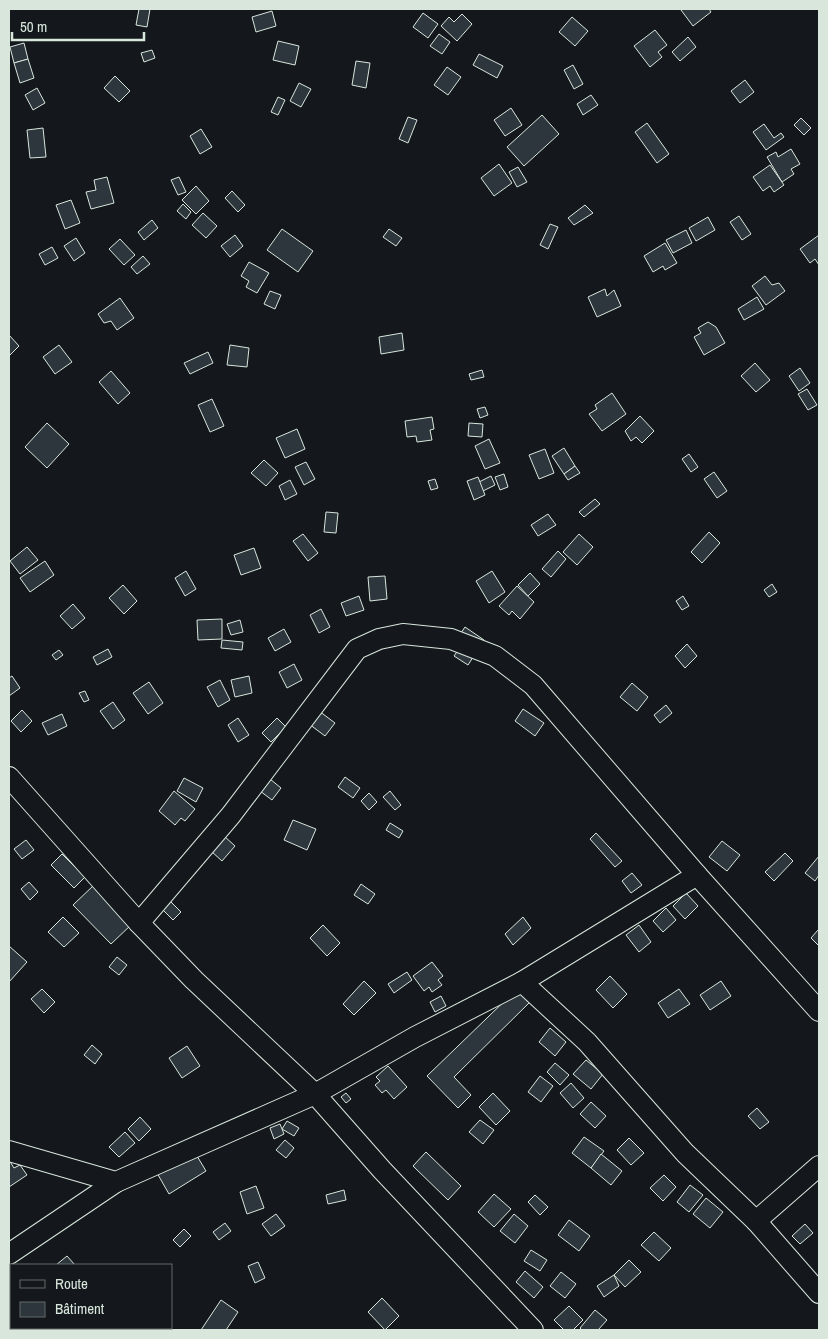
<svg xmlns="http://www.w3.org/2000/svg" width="828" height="1339" viewBox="0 0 828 1339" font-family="'Archivo Narrow',sans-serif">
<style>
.building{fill:#2c363c;stroke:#d8e6dc}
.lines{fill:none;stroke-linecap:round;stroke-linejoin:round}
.minor-casing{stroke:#d8e6dc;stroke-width:22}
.minor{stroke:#14181c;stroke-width:20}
</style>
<rect width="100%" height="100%" fill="#14181c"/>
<g class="building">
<polygon points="139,9 150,9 147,27 136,25"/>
<polygon points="683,9 709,9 711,12 693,26 681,10"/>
<polygon points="272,11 276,26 256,32 252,17"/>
<polygon points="423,13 438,24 428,38 413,27"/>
<polygon points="462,14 472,24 457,41 441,26 449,17 454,22"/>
<polygon points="572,17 588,31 575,46 559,32"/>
<polygon points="655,30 667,45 658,52 662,57 650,67 634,46"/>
<polygon points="439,34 450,42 442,54 430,46"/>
<polygon points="688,37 696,47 680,61 672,52"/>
<polygon points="278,41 299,46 295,65 273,60"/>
<polygon points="24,43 28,59 14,63 10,47"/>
<polygon points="152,50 155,58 144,62 141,53"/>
<polygon points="479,54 503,66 497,78 473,65"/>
<polygon points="28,59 34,78 20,83 14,63"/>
<polygon points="356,61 370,63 366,88 352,85"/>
<polygon points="573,65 583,84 574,89 564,70"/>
<polygon points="447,67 461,77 448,95 434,85"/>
<polygon points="115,76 130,91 119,102 104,88"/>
<polygon points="745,80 754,92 740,103 731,91"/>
<polygon points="299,83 311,89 301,107 290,101"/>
<polygon points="37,88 45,103 33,110 25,95"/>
<polygon points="591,95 598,105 583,115 577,104"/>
<polygon points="278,97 285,100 278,115 271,112"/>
<polygon points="511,108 522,125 505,136 494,120"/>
<polygon points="542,115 559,134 524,166 507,147"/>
<polygon points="408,117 417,120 408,143 399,139"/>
<polygon points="801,118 811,128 804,135 794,125"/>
<polygon points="647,123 669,154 657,163 635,132"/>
<polygon points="764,124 774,138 781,133 784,137 766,150 753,132"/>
<polygon points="43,128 46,157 30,158 27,130"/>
<polygon points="201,129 212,147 200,154 190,136"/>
<polygon points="791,149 800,164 791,169 794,174 782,182 767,157 776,152 778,157"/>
<polygon points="499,164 512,183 494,196 481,178"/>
<polygon points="770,165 784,185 774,192 770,186 763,191 753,177"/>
<polygon points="518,167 527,182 517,187 509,172"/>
<polygon points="107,177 114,203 91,209 86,192 96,190 94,180"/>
<polygon points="179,177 186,192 178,195 171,180"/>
<polygon points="196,186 209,201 196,214 182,200"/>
<polygon points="232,191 245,205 238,212 225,198"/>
<polygon points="71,200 80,223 65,229 56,205"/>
<polygon points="183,204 191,212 186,219 177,211"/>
<polygon points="585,205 593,213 574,225 568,218"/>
<polygon points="203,213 217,226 206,238 192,225"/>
<polygon points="739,216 751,234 742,240 730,222"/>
<polygon points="708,217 715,230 696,241 689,228"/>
<polygon points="152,220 158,228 144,240 138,232"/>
<polygon points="550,224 558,227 548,249 540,245"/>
<polygon points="282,229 313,251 298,272 267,250"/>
<polygon points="389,229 402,238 396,246 383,237"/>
<polygon points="686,230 692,243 673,253 666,240"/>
<polygon points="235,235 243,246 230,257 221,246"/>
<polygon points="819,235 819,265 815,259 810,263 800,249"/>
<polygon points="76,238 85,253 74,261 64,246"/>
<polygon points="120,239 135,255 124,265 109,249"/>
<polygon points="665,243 677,263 665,270 663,266 653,272 644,256"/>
<polygon points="52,247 58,258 45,265 39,254"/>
<polygon points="143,256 150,264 137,274 131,267"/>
<polygon points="249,262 269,273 257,293 246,287 249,281 241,276"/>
<polygon points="765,276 772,285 779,283 785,291 766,305 752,286"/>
<polygon points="605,289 607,296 614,290 621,306 597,317 588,297"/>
<polygon points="270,291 281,295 275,309 264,304"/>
<polygon points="757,297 764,309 744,320 738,309"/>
<polygon points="120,298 134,318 117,330 111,321 104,323 98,314"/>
<polygon points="708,322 716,327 725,343 704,355 694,337 701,333 698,328"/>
<polygon points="402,333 404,350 381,354 379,337"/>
<polygon points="9,335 19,346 10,355 9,354"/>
<polygon points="59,345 72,362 55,374 43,357"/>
<polygon points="230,345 249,348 247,367 227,365"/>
<polygon points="208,352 213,363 190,374 184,363"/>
<polygon points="755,363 770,380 756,392 741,376"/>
<polygon points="800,368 810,383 799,391 789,376"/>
<polygon points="482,370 484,377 471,380 469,374"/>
<polygon points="111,371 130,393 118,404 99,382"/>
<polygon points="807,389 817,405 808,410 798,394"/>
<polygon points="612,393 626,414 602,431 589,414 597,409 595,405"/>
<polygon points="212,399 224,426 210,432 198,405"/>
<polygon points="485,407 488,415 480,418 477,409"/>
<polygon points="640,416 654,431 642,443 636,437 631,441 625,431"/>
<polygon points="432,417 434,429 430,430 432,440 417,442 416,436 407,437 405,421"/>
<polygon points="47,423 69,444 47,468 25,447"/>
<polygon points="469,423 483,424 482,437 468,436"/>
<polygon points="297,429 305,449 285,458 276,438"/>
<polygon points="489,439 500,463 485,469 475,446"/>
<polygon points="564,448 575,466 564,474 552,456"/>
<polygon points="545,449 554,473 539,479 529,455"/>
<polygon points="689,454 698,467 691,472 682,459"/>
<polygon points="264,460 278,473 266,486 251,473"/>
<polygon points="306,462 315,479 304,485 295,467"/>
<polygon points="575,466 580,473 568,480 564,474"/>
<polygon points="714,472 727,491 717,498 704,479"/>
<polygon points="504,474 508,487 500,490 495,477"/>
<polygon points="491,476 495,485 483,491 479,482"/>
<polygon points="478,477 485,495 474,500 467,481"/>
<polygon points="435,479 438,488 431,490 428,481"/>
<polygon points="290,480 297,494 285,500 279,486"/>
<polygon points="595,499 600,504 584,517 579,512"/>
<polygon points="326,512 338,513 336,533 324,532"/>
<polygon points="548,514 556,525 538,536 531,525"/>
<polygon points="709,532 720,543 702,563 691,552"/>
<polygon points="303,534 318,553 308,561 293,541"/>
<polygon points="579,534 593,547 577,565 563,552"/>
<polygon points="27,547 38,560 20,574 10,561"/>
<polygon points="254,548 261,568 241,575 234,555"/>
<polygon points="558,551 566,559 551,577 542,569"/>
<polygon points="45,561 54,575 30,592 20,578"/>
<polygon points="186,571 196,589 185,596 175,578"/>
<polygon points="492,571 505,592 489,603 476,581"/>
<polygon points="530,573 540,584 528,596 518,585"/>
<polygon points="385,576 387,599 370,601 368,577"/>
<polygon points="772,584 777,592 769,597 764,590"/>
<polygon points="123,585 137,601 124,614 109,598"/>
<polygon points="517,586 534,602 520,619 512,611 509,615 499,606"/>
<polygon points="359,596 364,610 346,616 341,603"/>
<polygon points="683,596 689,606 682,610 676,601"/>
<polygon points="73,604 85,618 72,629 60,616"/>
<polygon points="321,609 330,627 319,633 310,615"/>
<polygon points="222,619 222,639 198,640 197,620"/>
<polygon points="240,620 243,632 231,635 227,624"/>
<polygon points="465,627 484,640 468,665 454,656 461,646 457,639"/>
<polygon points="284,629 291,642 275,651 268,638"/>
<polygon points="222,640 243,642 242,650 221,648"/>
<polygon points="687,644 697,656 685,668 675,656"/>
<polygon points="108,649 112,657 97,665 93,657"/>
<polygon points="59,650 63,655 56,660 52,655"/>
<polygon points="294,664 302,680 287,688 279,672"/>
<polygon points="12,676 20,688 9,696 9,678"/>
<polygon points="249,676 252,693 235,697 231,680"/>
<polygon points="220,680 230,700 218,707 207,687"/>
<polygon points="149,682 163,703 148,714 133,693"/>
<polygon points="632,683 648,697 637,711 620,697"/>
<polygon points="85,691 89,700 84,702 79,693"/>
<polygon points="113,702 125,720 113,729 100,711"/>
<polygon points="666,705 672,713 660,723 654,715"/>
<polygon points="523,709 544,723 535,736 515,721"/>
<polygon points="22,710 32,721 21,732 11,721"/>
<polygon points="319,711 335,723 325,736 309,724"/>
<polygon points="62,714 67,726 48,735 42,723"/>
<polygon points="238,718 249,735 238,742 228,725"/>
<polygon points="277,718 286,727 271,742 262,733"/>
<polygon points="345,777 360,788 353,798 338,787"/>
<polygon points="184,778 203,788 196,802 177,791"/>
<polygon points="270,779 281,788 272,800 260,791"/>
<polygon points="174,791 195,809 185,821 181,818 175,825 159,811"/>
<polygon points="390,791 401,805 395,810 383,797"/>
<polygon points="369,793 377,802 369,810 361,801"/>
<polygon points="293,820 316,829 307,850 284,840"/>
<polygon points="390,823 403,831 399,838 386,830"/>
<polygon points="596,833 622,861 615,867 590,839"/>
<polygon points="224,836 235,846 222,861 211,851"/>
<polygon points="26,840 34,850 22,859 14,849"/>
<polygon points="722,841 740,855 727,871 709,857"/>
<polygon points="785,853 793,861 774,881 765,872"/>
<polygon points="62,854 85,877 74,888 51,865"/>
<polygon points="819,856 819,875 815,881 805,873"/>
<polygon points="632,873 642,885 631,893 622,881"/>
<polygon points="29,882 38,892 30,900 21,889"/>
<polygon points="361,884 375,894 368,904 354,895"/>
<polygon points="94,885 132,924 111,944 73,905"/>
<polygon points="686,893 698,906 685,919 673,906"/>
<polygon points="168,899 181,912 173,920 160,907"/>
<polygon points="666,908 676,920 663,932 653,921"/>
<polygon points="63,917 79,933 64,947 48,932"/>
<polygon points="523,917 531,928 513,945 505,934"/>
<polygon points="323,925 340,943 327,956 310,938"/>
<polygon points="639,925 651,942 639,952 626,935"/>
<polygon points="818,930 819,931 819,946 811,938"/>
<polygon points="9,946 27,962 9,982"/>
<polygon points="117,957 127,965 119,975 109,967"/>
<polygon points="432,962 443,976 438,980 442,985 432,992 429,987 424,991 413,976"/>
<polygon points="407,972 412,980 394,993 388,984"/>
<polygon points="610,976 627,994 613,1008 596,990"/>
<polygon points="364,981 376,993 354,1015 343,1004"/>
<polygon points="721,981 731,996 710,1010 700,995"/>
<polygon points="42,989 55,1002 44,1013 31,999"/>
<polygon points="517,989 530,1002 454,1077 471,1095 458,1108 427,1076"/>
<polygon points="679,989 690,1004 668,1018 658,1003"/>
<polygon points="441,996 446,1006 435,1012 430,1002"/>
<polygon points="550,1028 566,1042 555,1056 539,1042"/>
<polygon points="92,1045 102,1054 95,1064 84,1055"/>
<polygon points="187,1046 200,1066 182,1078 169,1058"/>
<polygon points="586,1060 603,1074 591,1089 573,1074"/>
<polygon points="555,1063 569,1075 560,1085 547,1072"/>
<polygon points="388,1066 407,1087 394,1099 386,1090 382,1093 375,1085 380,1081 376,1077"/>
<polygon points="540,1076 553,1086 541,1102 528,1092"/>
<polygon points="571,1083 584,1098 573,1108 560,1093"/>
<polygon points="346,1093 351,1099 346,1103 341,1097"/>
<polygon points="493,1093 510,1111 496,1125 479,1107"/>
<polygon points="591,1102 606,1116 595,1128 580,1114"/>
<polygon points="757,1108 769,1122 760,1129 748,1116"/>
<polygon points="140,1117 151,1129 139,1141 128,1129"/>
<polygon points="480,1120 494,1130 483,1144 469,1132"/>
<polygon points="287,1121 299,1128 294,1136 282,1129"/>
<polygon points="280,1124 284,1134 274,1139 270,1128"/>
<polygon points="125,1132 135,1143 119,1157 109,1147"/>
<polygon points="584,1137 604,1151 591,1168 572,1153"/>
<polygon points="629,1138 644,1153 631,1165 617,1150"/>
<polygon points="285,1140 294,1148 286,1158 276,1150"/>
<polygon points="194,1151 206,1171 169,1194 157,1173"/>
<polygon points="426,1152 461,1186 448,1200 413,1166"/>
<polygon points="601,1154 622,1171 611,1185 591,1168"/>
<polygon points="9,1160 14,1168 20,1165 27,1175 9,1187"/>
<polygon points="664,1175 676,1187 663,1201 650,1188"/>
<polygon points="690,1185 703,1195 689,1212 677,1202"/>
<polygon points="256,1186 264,1208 247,1214 240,1192"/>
<polygon points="344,1190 346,1200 328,1204 326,1195"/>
<polygon points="494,1194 511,1209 494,1227 478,1212"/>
<polygon points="535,1195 548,1207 540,1215 528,1202"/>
<polygon points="706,1198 723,1212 710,1228 693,1214"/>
<polygon points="276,1214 285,1226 271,1236 262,1224"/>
<polygon points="514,1214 528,1226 515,1243 500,1231"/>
<polygon points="569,1220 590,1236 579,1251 558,1235"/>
<polygon points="225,1223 231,1231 219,1240 213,1232"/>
<polygon points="805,1224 813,1233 800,1244 792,1236"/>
<polygon points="184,1229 191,1236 180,1247 173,1240"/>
<polygon points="654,1232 671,1248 659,1261 641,1245"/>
<polygon points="531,1250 547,1260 540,1271 524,1261"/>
<polygon points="67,1256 75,1265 56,1265"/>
<polygon points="629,1260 641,1272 625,1287 614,1275"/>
<polygon points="258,1262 265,1278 255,1283 248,1266"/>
<polygon points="525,1271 543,1287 534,1298 516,1282"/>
<polygon points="561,1272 576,1284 565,1298 550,1286"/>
<polygon points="614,1275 619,1286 604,1297 597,1286"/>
<polygon points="382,1298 399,1316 385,1330 368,1312"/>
<polygon points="221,1300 238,1312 226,1330 201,1330"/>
<polygon points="569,1306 583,1320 573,1330 564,1330 554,1320"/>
<polygon points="595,1310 607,1320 598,1330 582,1330 580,1328"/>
</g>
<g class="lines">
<g class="minor-casing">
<g id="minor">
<polyline points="9,777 139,923 194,980 315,1094 382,1170 533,1330"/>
<polyline points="139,923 231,815 357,649 379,639 403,634 451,639 495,656 533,685 697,875 819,1011"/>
<polyline points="522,982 697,875"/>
<polyline points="9,1151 116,1182 315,1094 415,1037 522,982 587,1042 685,1153 756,1221 819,1166"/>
<polyline points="756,1221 819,1293"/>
<polyline points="9,1254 116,1182"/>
</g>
</g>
<use href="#minor" class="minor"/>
</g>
<rect width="828" height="1339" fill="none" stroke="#d8e6dc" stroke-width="20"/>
<rect x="10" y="1264" width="162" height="65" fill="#14181c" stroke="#626a69"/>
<rect x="20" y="1280" width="25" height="8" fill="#14181c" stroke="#626a69"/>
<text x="55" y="1289" font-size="15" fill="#d8e6dc">Route</text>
<rect x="20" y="1302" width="25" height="15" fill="#2c363c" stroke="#626a69"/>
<text x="55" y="1314" font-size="15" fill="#d8e6dc">Bâtiment</text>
<path d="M12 32v8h132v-8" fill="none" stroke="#d8e6dc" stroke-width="2.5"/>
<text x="20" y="32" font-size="15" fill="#d8e6dc" stroke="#14181c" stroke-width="4" paint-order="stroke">50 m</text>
</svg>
